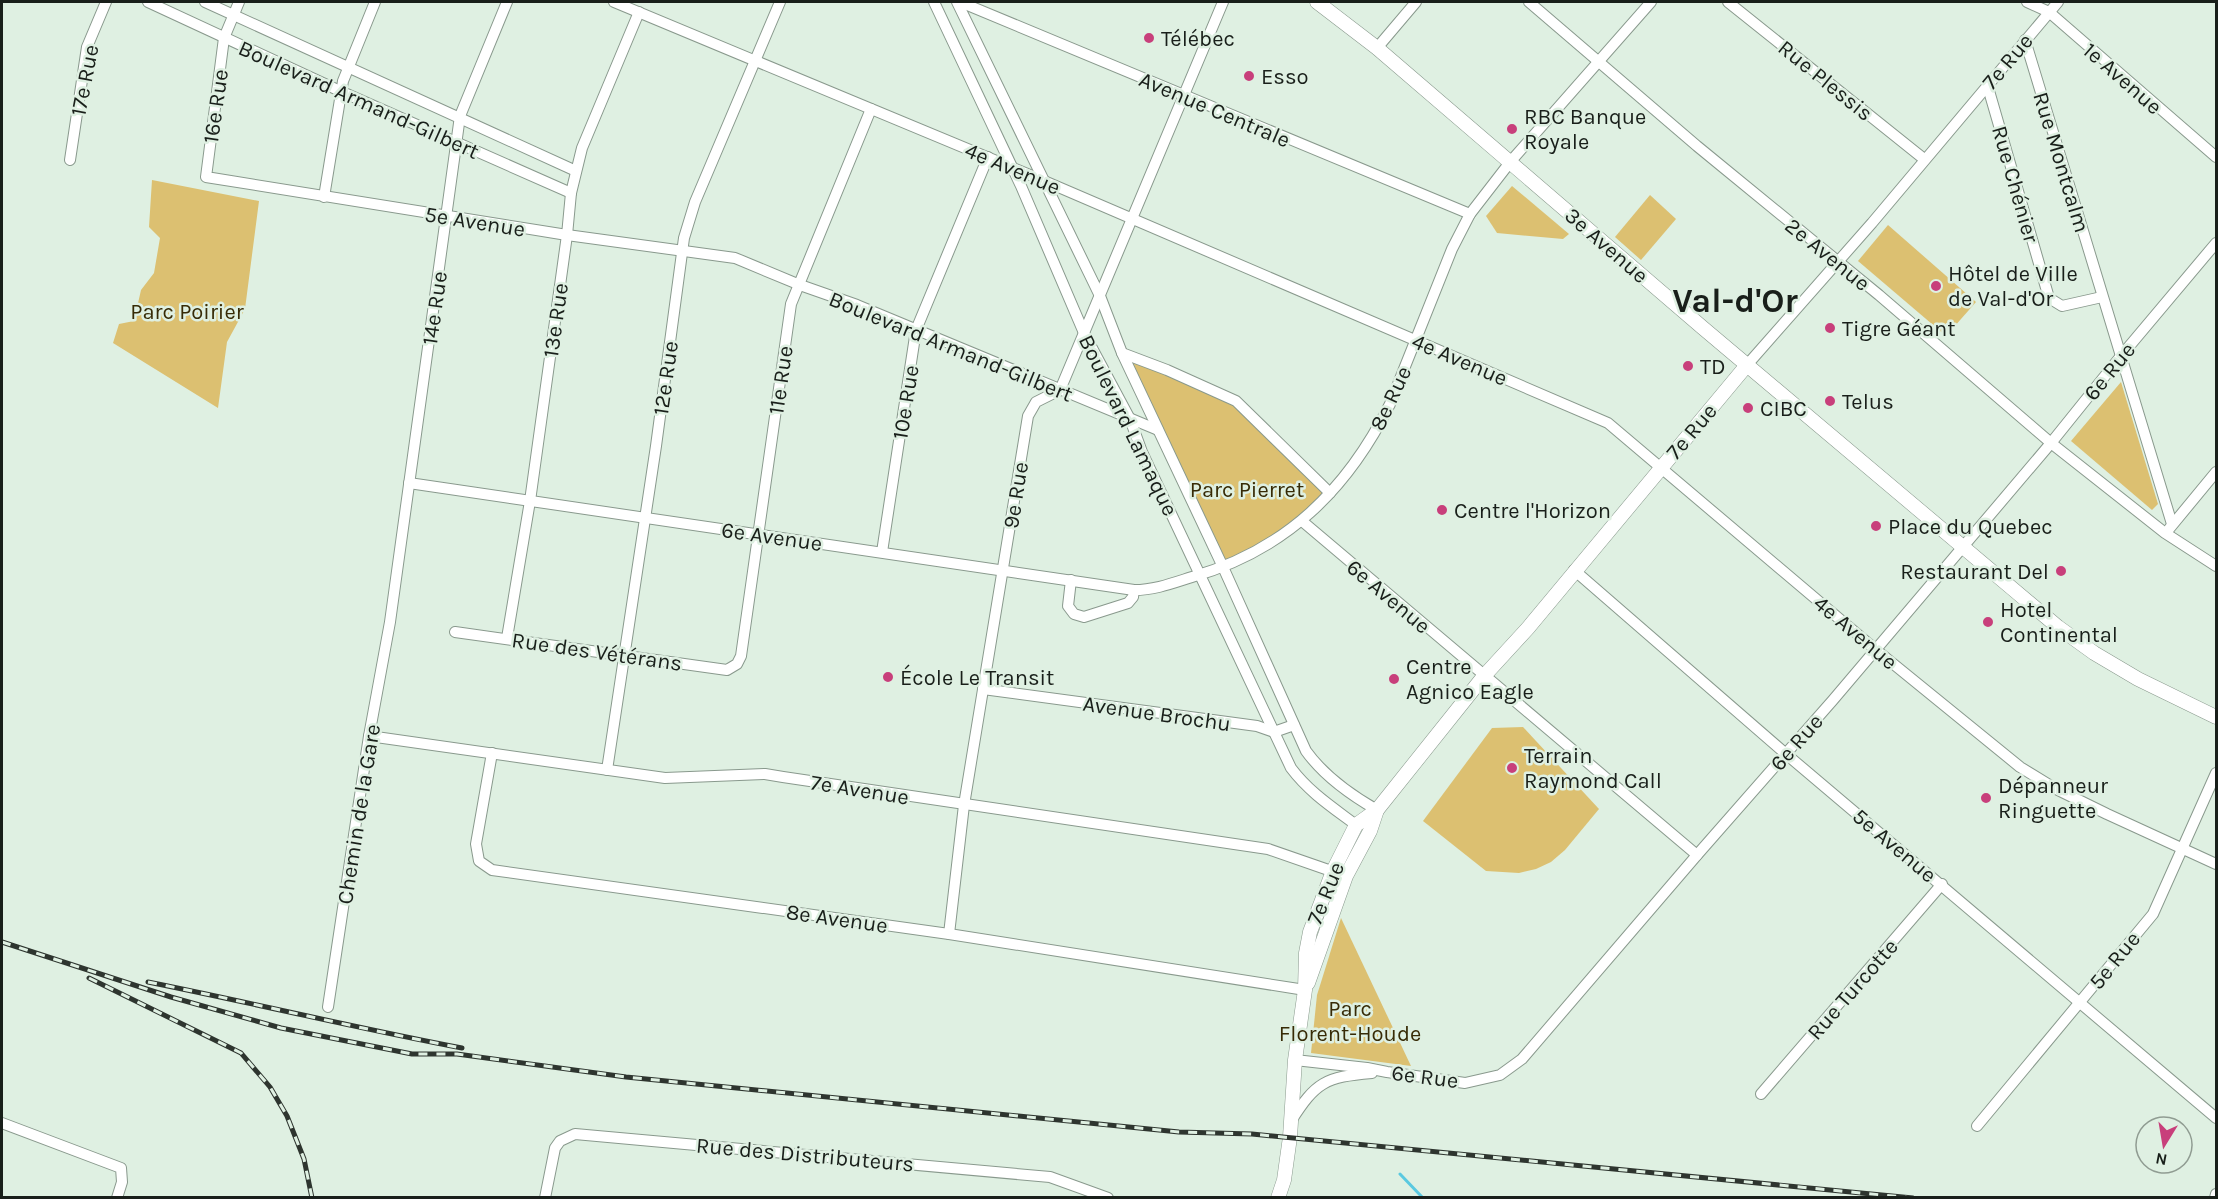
<svg xmlns="http://www.w3.org/2000/svg" width="2218" height="1199" viewBox="0 0 2218 1199" font-family="Karla,sans-serif">
<style>
.green{fill:#dcc071}
.lines{fill:none;stroke-linecap:round;stroke-linejoin:round}
.stream{stroke:#5ac9e0;stroke-width:3}
.minor-casing{stroke:#89998d;stroke-width:12}
.major-casing{stroke:#89998d;stroke-width:15}
.minor{stroke:#fff;stroke-width:10}
.major{stroke:#fff;stroke-width:14}
.rail-casing{stroke:#2e352f;stroke-width:5}
.rail{stroke:#dff0e2;stroke-width:3;stroke-dasharray:9;stroke-linecap:butt}
.poi-dot{fill:#c83f7b;stroke:#dff0e2;stroke-width:2}
.labels{text-anchor:middle;stroke-width:5;stroke-linejoin:round;paint-order:stroke}
.poi-label{font-size:22px;fill:#191f1a;stroke:#dff0e2;text-anchor:start}
.street-label{font-size:22px;fill:#191f1a;stroke:#dff0e2}
.park-label{font-size:22px;fill:#372b06;stroke:#dff0e2}
.town-label{font-size:34px;font-weight:bold;fill:#191f1a;stroke:#dff0e2}
</style>
<rect width="100%" height="100%" fill="#dff0e2"/>
<g class="green">
<polygon points="152,180 259,201 245,309 227,342 218,408 113,343 119,324 134,321 141,290 154,273 160,238 149,227"/>
<polygon points="1512,186 1569,234 1563,239 1497,233 1486,216"/>
<polygon points="1650,195 1676,219 1641,260 1615,237"/>
<polygon points="1888,225 1976,302 1946,336 1858,261"/>
<polygon points="1122,353 1236,401 1330,493 1302,521 1223,567"/>
<polygon points="2121,382 2158,504 2152,510 2071,441"/>
<polygon points="1523,727 1599,809 1565,850 1551,862 1536,869 1519,873 1486,871 1423,821 1492,728"/>
<polygon points="1341,918 1411,1066 1311,1053 1317,995"/>
</g>
<g class="lines">
<polyline class="stream" points="1400,1174 1423,1198"/>
<g class="minor-casing">
<g id="minor">
<polyline points="148,2 340,91 571,193"/>
<polyline points="205,2 576,171"/>
<polyline points="239,2 224,38 206,177 567,235 735,258 800,285 857,305 1158,430"/>
<polyline points="614,2 1042,180 1608,423 1875,649 2020,767 2056,789 2107,814 2216,864"/>
<path d="M 934,2 L 1021,186 L 1084,333 L 1130,419 L 1142,452 L 1291,768 C 1309,792 1332,807 1356,825"/>
<path d="M 957,2 L 1100,296 L 1122,353 L 1223,567 L 1306,751 C 1324,776 1349,794 1377,810"/>
<polyline points="960,2 1470,214"/>
<polyline points="1529,2 1697,146 1879,295 2051,443 2165,533 2216,566"/>
<polyline points="1728,2 1924,159"/>
<polyline points="2027,2 2049,12 2216,157"/>
<polyline points="2025,40 2172,524"/>
<polyline points="1377,48 1416,2"/>
<polyline points="1987,84 2049,298 2062,306 2102,297"/>
<polyline points="70,160 87,47 106,2"/>
<polyline points="324,197 343,81 375,2"/>
<polyline points="1122,353 1167,370 1236,401 1330,493"/>
<polyline points="1747,365 1872,223 2058,2"/>
<path d="M 409,483 L 1134,590 C 1155,590 1173,583 1192,577 C 1286,550 1347,490 1390,404 L 1452,249 L 1470,214 L 1511,161 L 1651,2"/>
<polyline points="1302,521 1697,855"/>
<polyline points="2169,529 2216,472"/>
<polyline points="882,552 916,330 988,157"/>
<polyline points="1574,570 1786,754 2216,1118"/>
<polyline points="1071,580 1068,606 1074,614 1084,617 1128,603 1133,597 1134,590"/>
<polyline points="455,632 727,670 737,664 741,656 791,304 871,109"/>
<polyline points="507,638 530,501 567,235 571,193 582,148 639,12"/>
<polyline points="983,689 1257,726 1274,732 1294,725"/>
<polyline points="369,736 665,778 765,774 783,777 1268,849 1340,874"/>
<polyline points="492,753 476,844 479,861 492,870 949,934 1305,990"/>
<polyline points="607,770 656,446 684,238 695,202 780,2"/>
<polyline points="949,934 964,805 1028,416 1036,402 1060,390 1223,2"/>
<polyline points="328,1007 369,736 390,622 460,116 507,2"/>
<polyline points="1295,1060 1367,1068 1387,1072 1465,1083 1500,1075 1522,1059 1697,855 1833,700 2051,443 2121,356 2216,243"/>
<polyline points="1761,1094 1942,884"/>
<path d="M 1291,1121 C 1316,1082 1325,1077 1372,1073"/>
<polyline points="2,1123 121,1168 122,1182 117,1198"/>
<polyline points="1977,1126 2153,914 2216,773"/>
<polyline points="545,1198 555,1148 560,1141 575,1134 1050,1177 1108,1198"/>
<polyline points="2215,1198 2216,1194"/>
</g>
</g>
<g class="major-casing">
<g id="major">
<polyline points="1317,2 1377,48 1703,328 2058,627 2094,653 2138,679 2216,717"/>
<polyline points="1308,983 1346,876 1370,831 1377,810"/>
<polyline points="1278,1198 1284,1180 1290,1137 1295,1060 1305,990 1306,953 1310,932 1333,871 1356,825 1377,810 1484,676 1528,628 1747,365"/>
</g>
</g>
<use href="#minor" class="minor"/>
<use href="#major" class="major"/>
<g class="rail-casing">
<g id="rail">
<polyline points="2,942 171,997 281,1028 412,1054 457,1054 626,1077 1179,1132 1252,1134 1913,1198"/>
<polyline points="89,978 241,1053 270,1087 287,1116 304,1159 312,1198"/>
<path d="M 148,982 C 253,1003 356,1028 462,1048"/>
</g>
</g>
<use href="#rail" class="rail"/>
</g>
<g class="poi-dot">
<circle cx="1149" cy="38" r="6"/>
<circle cx="1249" cy="76" r="6"/>
<circle cx="1512" cy="129" r="6"/>
<circle cx="1936" cy="286" r="6"/>
<circle cx="1830" cy="328" r="6"/>
<circle cx="1688" cy="366" r="6"/>
<circle cx="1830" cy="401" r="6"/>
<circle cx="1748" cy="408" r="6"/>
<circle cx="1442" cy="510" r="6"/>
<circle cx="1876" cy="526" r="6"/>
<circle cx="2061" cy="571" r="6"/>
<circle cx="1988" cy="622" r="6"/>
<circle cx="888" cy="677" r="6"/>
<circle cx="1394" cy="679" r="6"/>
<circle cx="1512" cy="768" r="6"/>
<circle cx="1986" cy="798" r="6"/>
</g>
<g class="labels">
<g class="poi-label">
<text x="1161" y="46">Télébec</text>
<text x="1261" y="84">Esso</text>
<text x="1524" y="124">RBC Banque<tspan x="1524" dy="25">Royale</tspan></text>
<text x="1948" y="281">Hôtel de Ville<tspan x="1948" dy="25">de Val-d'Or</tspan></text>
<text x="1842" y="336">Tigre Géant</text>
<text x="1700" y="374">TD</text>
<text x="1842" y="409">Telus</text>
<text x="1760" y="416">CIBC</text>
<text x="1454" y="518">Centre l'Horizon</text>
<text x="1888" y="534">Place du Quebec</text>
<text x="2049" y="579" text-anchor="end">Restaurant Del</text>
<text x="2000" y="617">Hotel<tspan x="2000" dy="25">Continental</tspan></text>
<text x="1406" y="674">Centre<tspan x="1406" dy="25">Agnico Eagle</tspan></text>
<text x="900" y="685">École Le Transit</text>
<text x="1524" y="763">Terrain<tspan x="1524" dy="25">Raymond Call</tspan></text>
<text x="1998" y="793">Dépanneur<tspan x="1998" dy="25">Ringuette</tspan></text>
</g>
<g class="street-label">
<text transform="translate(2007 61) rotate(-50)" y="8">7e Rue</text>
<text transform="translate(2123 78) rotate(41)" y="8">1e Avenue</text>
<text transform="translate(84 80) rotate(-79)" y="8">17e Rue</text>
<text transform="translate(1826 80) rotate(39)" y="8">Rue Plessis</text>
<text transform="translate(359 99) rotate(24)" y="8">Boulevard Armand-Gilbert</text>
<text transform="translate(215 106) rotate(-82)" y="8">16e Rue</text>
<text transform="translate(1215 109) rotate(23)" y="8">Avenue Centrale</text>
<text transform="translate(2062 162) rotate(73)" y="8">Rue Montcalm</text>
<text transform="translate(1013 168) rotate(23)" y="8">4e Avenue</text>
<text transform="translate(2016 184) rotate(74)" y="8">Rue Chénier</text>
<text transform="translate(475 221) rotate(9)" y="8">5e Avenue</text>
<text transform="translate(1607 245) rotate(41)" y="8">3e Avenue</text>
<text transform="translate(1828 254) rotate(39)" y="8">2e Avenue</text>
<text transform="translate(434 308) rotate(-82)" y="8">14e Rue</text>
<text transform="translate(555 320) rotate(-82)" y="8">13e Rue</text>
<text transform="translate(951 346) rotate(22)" y="8">Boulevard Armand-Gilbert</text>
<text transform="translate(1460 359) rotate(23)" y="8">4e Avenue</text>
<text transform="translate(2109 371) rotate(-51)" y="8">6e Rue</text>
<text transform="translate(665 378) rotate(-82)" y="8">12e Rue</text>
<text transform="translate(780 380) rotate(-82)" y="8">11e Rue</text>
<text transform="translate(1390 398) rotate(-65)" y="8">8e Rue</text>
<text transform="translate(905 402) rotate(-81)" y="8">10e Rue</text>
<text transform="translate(1129 425) rotate(64)" y="8">Boulevard Lamaque</text>
<text transform="translate(1691 431) rotate(-50)" y="8">7e Rue</text>
<text transform="translate(1015 495) rotate(-81)" y="8">9e Rue</text>
<text transform="translate(772 536) rotate(8)" y="8">6e Avenue</text>
<text transform="translate(1389 596) rotate(40)" y="8">6e Avenue</text>
<text transform="translate(1856 632) rotate(40)" y="8">4e Avenue</text>
<text transform="translate(597 651) rotate(8)" y="8">Rue des Vétérans</text>
<text transform="translate(1157 713) rotate(8)" y="8">Avenue Brochu</text>
<text transform="translate(1796 742) rotate(-49)" y="8">6e Rue</text>
<text transform="translate(860 789) rotate(9)" y="8">7e Avenue</text>
<text transform="translate(358 814) rotate(-81)" y="8">Chemin de la Gare</text>
<text transform="translate(1895 845) rotate(40)" y="8">5e Avenue</text>
<text transform="translate(1325 893) rotate(-68)" y="8">7e Rue</text>
<text transform="translate(837 918) rotate(8)" y="8">8e Avenue</text>
<text transform="translate(2114 960) rotate(-51)" y="8">5e Rue</text>
<text transform="translate(1852 989) rotate(-49)" y="8">Rue Turcotte</text>
<text transform="translate(1425 1076) rotate(7)" y="8">6e Rue</text>
<text transform="translate(805 1154) rotate(5)" y="8">Rue des Distributeurs</text>
</g>
<g class="park-label">
<text x="187" y="319">Parc Poirier</text>
<text x="1247" y="497">Parc Pierret</text>
<text x="1350" y="1016">Parc<tspan x="1350" dy="25">Florent-Houde</tspan></text>
</g>
<g class="town-label">
<text x="1735" y="312">Val-d'Or</text>
</g>
</g>
<rect width="2218" height="1199" fill="none" stroke="#191f1a" stroke-width="6"/>
<g transform="translate(2164 1145) rotate(191)"><circle r="28" fill="#dff0e2" stroke="#909c92" stroke-width="1.5"/>
<path d="M0-4.5L10 22L0 15L-10 22Z" fill="#c83f7b"/>
<text y="-9" font-size="16" font-weight="bold" text-anchor="middle" fill="#191f1a">N</text>
</g>
</svg>
